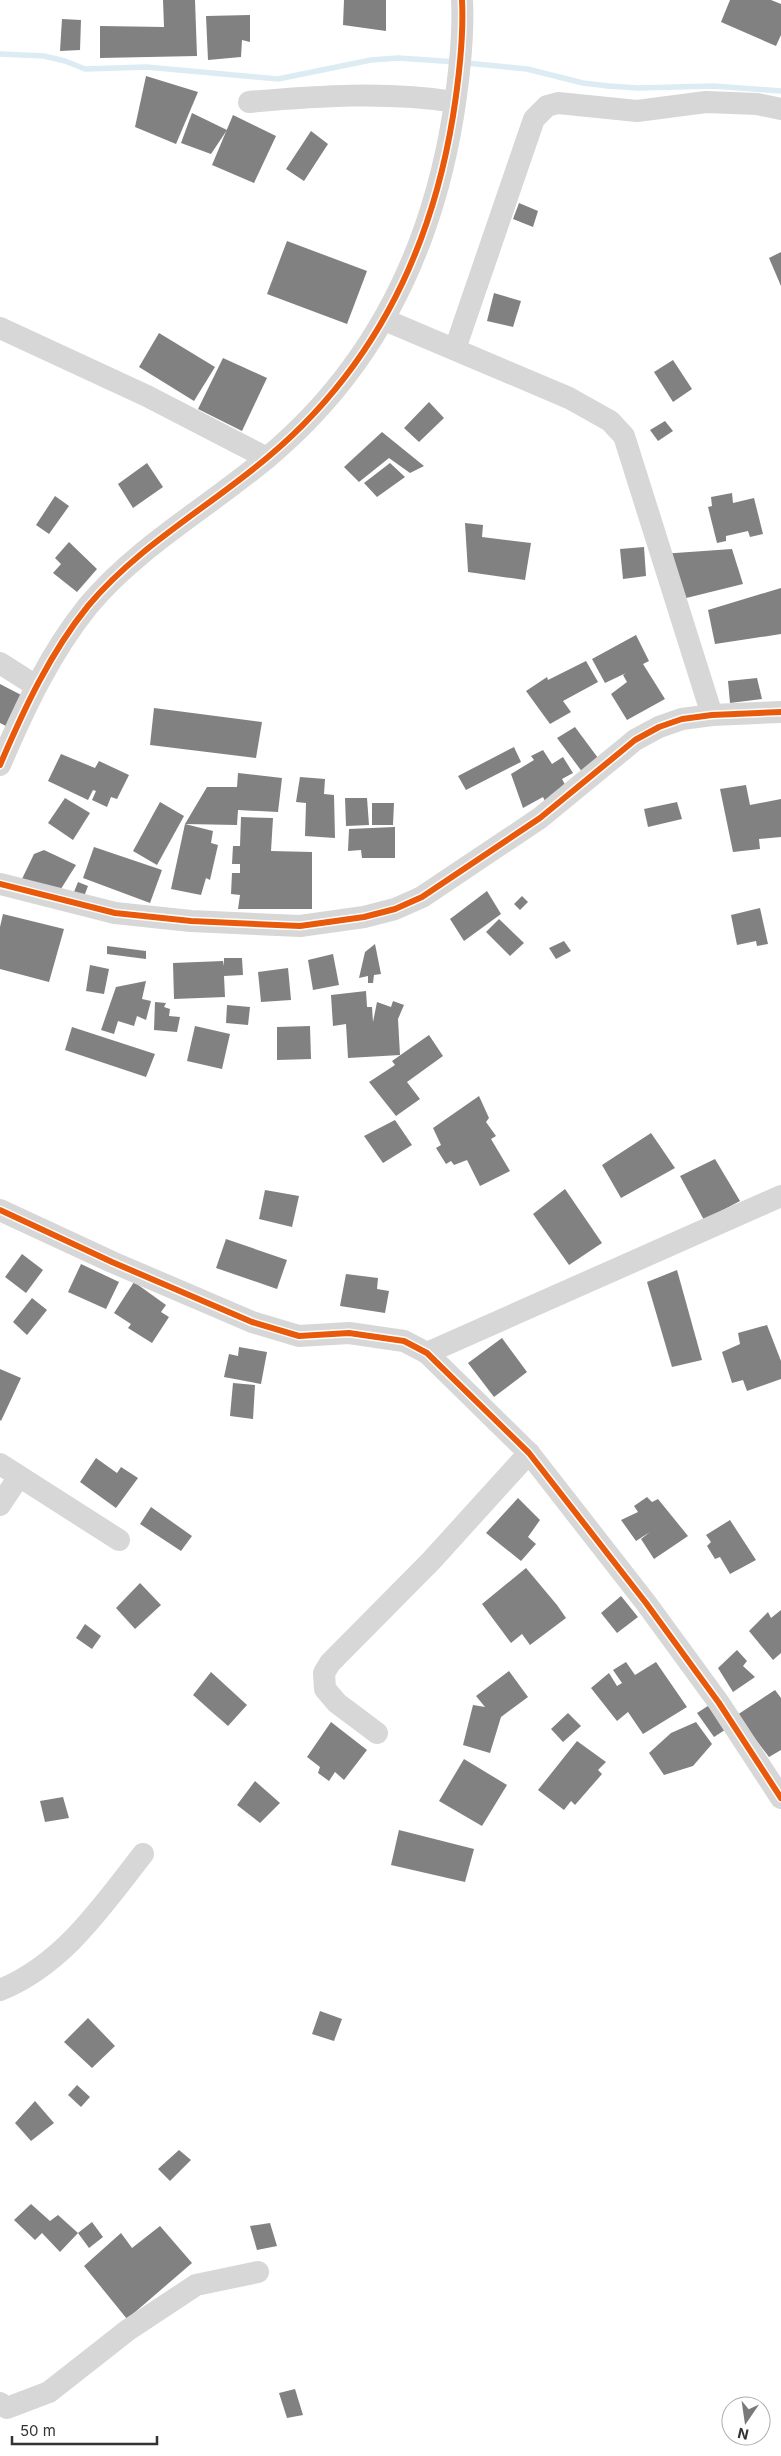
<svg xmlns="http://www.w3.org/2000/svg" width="781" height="2456" viewBox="0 0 781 2456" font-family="Inter,sans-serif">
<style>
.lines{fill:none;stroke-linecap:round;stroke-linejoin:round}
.stream{stroke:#ddebf3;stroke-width:5.5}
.building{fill:#818181}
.minor{stroke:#d7d7d7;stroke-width:22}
.cycleway-casing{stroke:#fff;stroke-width:9}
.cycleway{stroke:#e8590c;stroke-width:6}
</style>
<rect width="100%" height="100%" fill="#fff"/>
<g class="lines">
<g class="stream">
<polyline points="0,54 44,56 65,61 85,69 146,67 278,79 371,60 398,58 457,62"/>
<polyline points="466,63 527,69 583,83 608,86 638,88 713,86 781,91"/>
</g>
</g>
<g class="building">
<polygon points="163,0 195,0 197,56 100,58 100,26 164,27"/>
<polygon points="344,0 386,0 386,31 343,25"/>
<polygon points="730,0 771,0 781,4 781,35 776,46 721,22"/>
<polygon points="250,15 250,42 242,40 241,57 208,60 206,16"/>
<polygon points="62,19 81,20 80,50 60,51"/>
<polygon points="146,76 198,92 176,144 135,127"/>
<polygon points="192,113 227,130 211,154 181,143"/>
<polygon points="233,115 276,136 254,183 212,165"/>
<polygon points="311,131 328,144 304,181 286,169"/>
<polygon points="519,203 538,211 533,227 513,219"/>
<polygon points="287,241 367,271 347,324 267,294"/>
<polygon points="781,252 781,286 769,258"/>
<polygon points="494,293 521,301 513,327 487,321"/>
<polygon points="159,333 215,367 194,401 139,367"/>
<polygon points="223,358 267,378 242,431 198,409"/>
<polygon points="673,360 692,389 673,402 654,372"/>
<polygon points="429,402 444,418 419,442 404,428"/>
<polygon points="665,421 673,431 658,441 650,430"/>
<polygon points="382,432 424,466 410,473 389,458 359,482 344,467"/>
<polygon points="147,463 163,487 133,508 118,484"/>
<polygon points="390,463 405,477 377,497 364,483"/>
<polygon points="732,493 733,503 754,498 763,534 750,537 748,531 726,536 726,541 717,543 708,507 712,506 711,497"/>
<polygon points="55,496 69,506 49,534 36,525"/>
<polygon points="465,523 483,525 482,537 531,543 525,580 468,572"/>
<polygon points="69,542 97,569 77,592 53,573 61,564 55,558"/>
<polygon points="644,547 646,576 623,579 620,549"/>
<polygon points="732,549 743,584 666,603 661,554"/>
<polygon points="781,588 781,634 715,644 708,610"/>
<polygon points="636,635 649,661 643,664 665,699 627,720 611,694 627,682 623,675 626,673 605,683 592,659"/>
<polygon points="586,661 598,682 563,701 571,712 550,724 526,691 547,677 548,680"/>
<polygon points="757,678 762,699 730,703 728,681"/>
<polygon points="0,684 25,697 8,727 0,723"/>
<polygon points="154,708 262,722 256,758 150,745"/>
<polygon points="575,727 601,762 583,773 557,738"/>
<polygon points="514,747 521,762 466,790 458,776"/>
<polygon points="543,750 552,764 563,757 573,773 562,779 569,792 546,803 543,797 523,808 511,774 534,760 531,756"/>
<polygon points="61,754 95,768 99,761 129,775 117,799 111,797 107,807 92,800 96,791 93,790 88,800 48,781"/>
<polygon points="238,773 282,778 278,812 238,810 237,825 185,824 207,787 237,787"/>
<polygon points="300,777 325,779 324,794 334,795 335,838 305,836 306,803 296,802"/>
<polygon points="746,785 750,805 781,799 781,837 759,839 760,849 733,852 720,789"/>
<polygon points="65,798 90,813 73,840 48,823"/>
<polygon points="345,798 367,798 369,825 346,826"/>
<polygon points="160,802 184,816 157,865 133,851"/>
<polygon points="677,802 682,819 648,827 644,809"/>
<polygon points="372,803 394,803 393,825 372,825"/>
<polygon points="241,817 273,818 271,851 312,852 312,909 238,909 240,895 231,894 232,873 240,873 240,864 232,864 233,846 240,846"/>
<polygon points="185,824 213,831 211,843 218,845 210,880 206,878 201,895 171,889"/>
<polygon points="395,827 395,858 362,858 361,850 348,851 349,829"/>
<polygon points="94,847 162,870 150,903 83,878"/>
<polygon points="44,850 76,865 59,892 21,881 34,854"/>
<polygon points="78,882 88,886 82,902 72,897"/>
<polygon points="487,891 501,914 464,941 450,919"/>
<polygon points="522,896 528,902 520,910 514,904"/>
<polygon points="760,908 768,944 757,946 756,941 737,945 731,915"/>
<polygon points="3,914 64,929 49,982 0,969 0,927"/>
<polygon points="499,919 524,943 510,956 486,932"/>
<polygon points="564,941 571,951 556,959 549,948"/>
<polygon points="375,944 381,974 374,975 373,983 368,983 368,976 359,978 365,952"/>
<polygon points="107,946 146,951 146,959 107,954"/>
<polygon points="333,954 339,985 313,990 308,960"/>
<polygon points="224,958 242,958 243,975 224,976 225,997 174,999 173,963 223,961 224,966"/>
<polygon points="90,965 109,969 104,994 86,991"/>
<polygon points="288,968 291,1000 261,1002 258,972"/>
<polygon points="146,981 142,999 151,1001 146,1020 137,1016 134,1026 118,1021 114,1034 101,1030 116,987"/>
<polygon points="366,991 367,1007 372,1007 373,1022 377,1002 391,1007 393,1001 404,1005 398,1019 400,1055 348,1058 346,1024 333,1026 331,995"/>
<polygon points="155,1002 166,1003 164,1007 170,1009 169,1016 180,1017 177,1032 154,1030"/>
<polygon points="227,1005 250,1007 248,1025 226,1023"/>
<polygon points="195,1026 230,1034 222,1069 187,1061"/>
<polygon points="310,1026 311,1059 277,1060 277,1027"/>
<polygon points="72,1027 155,1054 146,1077 65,1050"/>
<polygon points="429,1035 443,1056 407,1082 420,1099 396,1116 369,1082 395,1065 392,1061"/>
<polygon points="479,1096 489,1118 486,1122 496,1136 491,1139 510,1171 480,1186 467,1160 454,1165 451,1161 446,1164 436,1148 441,1145 433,1128"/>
<polygon points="395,1120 412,1145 383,1163 364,1136"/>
<polygon points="651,1133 675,1168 621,1198 602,1165"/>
<polygon points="715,1159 740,1201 704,1220 680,1176"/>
<polygon points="565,1189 602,1243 569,1265 533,1214"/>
<polygon points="265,1190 299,1196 292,1227 259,1219"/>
<polygon points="226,1239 287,1260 277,1289 216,1268"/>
<polygon points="22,1254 43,1270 26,1293 5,1277"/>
<polygon points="81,1264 119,1282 106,1309 68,1292"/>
<polygon points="677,1270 702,1360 672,1367 647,1282"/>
<polygon points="346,1274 378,1278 377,1289 389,1291 385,1313 340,1306"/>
<polygon points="134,1282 166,1305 161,1312 169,1317 152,1343 128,1328 131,1324 114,1313"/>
<polygon points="32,1298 47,1310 27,1335 13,1322"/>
<polygon points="767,1325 781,1361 781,1379 747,1391 743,1380 732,1383 722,1352 740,1344 738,1333"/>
<polygon points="502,1338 527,1372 494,1397 468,1363"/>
<polygon points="239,1347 267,1352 261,1384 224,1377 229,1354 238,1356"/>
<polygon points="0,1369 21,1378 1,1421 0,1420"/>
<polygon points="233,1383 255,1385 253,1419 230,1416"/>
<polygon points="96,1458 117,1473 121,1467 138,1478 116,1508 80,1482"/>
<polygon points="647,1497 652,1502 658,1499 688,1536 654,1559 641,1539 650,1532 636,1541 621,1520 638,1512 634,1506"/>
<polygon points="518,1498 540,1520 528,1537 536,1544 521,1561 486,1533"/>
<polygon points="151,1507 192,1536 181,1551 140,1524"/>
<polygon points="730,1520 756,1560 730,1574 720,1557 715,1559 707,1546 711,1542 706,1535"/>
<polygon points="526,1568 557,1605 566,1618 530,1645 522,1634 511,1643 482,1604"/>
<polygon points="140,1583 161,1605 135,1629 116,1608"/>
<polygon points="621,1596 638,1617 617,1633 601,1613"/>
<polygon points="781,1610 781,1653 773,1660 749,1631 768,1612 771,1618"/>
<polygon points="85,1624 101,1636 92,1649 76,1638"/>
<polygon points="737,1650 747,1661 743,1666 755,1677 733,1692 718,1668"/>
<polygon points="626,1662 635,1675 656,1662 687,1707 643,1734 628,1712 617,1721 591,1688 609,1673 617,1686 622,1683 613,1670"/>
<polygon points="509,1671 528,1697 501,1717 490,1753 463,1745 473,1705 485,1707 476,1696"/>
<polygon points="211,1672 247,1705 228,1726 193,1695"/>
<polygon points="775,1690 781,1698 781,1750 769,1757 750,1732 734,1717"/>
<polygon points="714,1702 731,1726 714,1737 697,1713"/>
<polygon points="568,1713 581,1726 563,1742 551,1729"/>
<polygon points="331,1722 367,1750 344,1780 335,1772 329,1781 318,1773 320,1767 307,1757"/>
<polygon points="696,1722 712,1744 693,1766 664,1775 649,1753 671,1733"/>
<polygon points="577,1741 606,1762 598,1770 602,1774 575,1805 571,1801 564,1810 538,1790"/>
<polygon points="464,1759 507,1785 482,1826 439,1801"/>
<polygon points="255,1781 280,1803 260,1823 237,1805"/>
<polygon points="63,1797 69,1818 45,1822 40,1801"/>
<polygon points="399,1830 474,1849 465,1882 391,1865"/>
<polygon points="320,2011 342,2019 334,2041 312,2034"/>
<polygon points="88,2018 115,2046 92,2068 64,2042"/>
<polygon points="77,2085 90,2097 81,2107 68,2095"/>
<polygon points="35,2101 54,2123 31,2141 15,2123"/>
<polygon points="179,2150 191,2160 170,2181 158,2169"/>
<polygon points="31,2204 50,2221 58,2215 78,2233 60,2252 42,2233 35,2240 14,2220"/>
<polygon points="92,2222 103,2237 89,2248 78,2233"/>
<polygon points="270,2223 277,2246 257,2250 250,2226"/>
<polygon points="160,2226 192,2263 127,2319 84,2266 121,2233 132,2248"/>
<polygon points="295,2389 303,2415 287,2418 279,2393"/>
</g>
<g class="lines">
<g class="minor">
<path d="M 249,102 C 317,96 387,91 455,102"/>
<polyline points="385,320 569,398 610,421 624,436 712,715"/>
<polyline points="0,328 147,396 267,458"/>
<polyline points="455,349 534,119 547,106 558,103 637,111 706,102 757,104 781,109"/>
<polyline points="0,663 36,686"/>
<path d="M 0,765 C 24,709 50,653 88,606 C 138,546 209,507 268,457 C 373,369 431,251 453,116 C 459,78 464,39 462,0"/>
<polyline points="0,884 115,913 191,921 300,926 364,917 395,909 422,897 540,818 635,740 659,727 682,719 712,715 781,712"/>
<polyline points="0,1210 112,1262 252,1322 299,1336 349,1333 404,1341 427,1353 529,1453 646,1603 719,1703 781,1798"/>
<polyline points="427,1353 781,1196"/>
<polyline points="0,1464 119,1540"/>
<polyline points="0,1505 18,1478"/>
<polyline points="377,1733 337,1703 325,1689 324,1673 330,1663 431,1561 529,1453"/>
<path d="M 0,1990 C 64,1964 102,1906 143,1854"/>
<polyline points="0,2403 7,2408 49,2392 128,2330 196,2285 258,2272"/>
</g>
<g class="cycleway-casing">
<g id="cycleway">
<path d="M 0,765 C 24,709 50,653 88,606 C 138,546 209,507 268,457 C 373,369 431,251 453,116 C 459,78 464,39 462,0"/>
<polyline points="0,884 115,913 191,921 300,926 364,917 395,909 422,897 540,818 635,740 659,727 682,719 712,715 781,712"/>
<polyline points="0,1210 112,1262 252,1322 299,1336 349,1333 404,1341 427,1353 529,1453 646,1603 719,1703 781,1798"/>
</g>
</g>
<use href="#cycleway" class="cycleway"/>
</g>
<g transform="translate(746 2421) rotate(193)"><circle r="24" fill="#ffffff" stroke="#adadad"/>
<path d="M0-4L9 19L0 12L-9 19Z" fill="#7a7a7a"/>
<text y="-8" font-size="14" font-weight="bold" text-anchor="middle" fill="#333333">N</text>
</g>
<path d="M12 2436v8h145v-8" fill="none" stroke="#333333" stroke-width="2.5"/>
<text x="20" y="2436" font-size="15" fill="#333333" stroke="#ffffff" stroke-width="4" paint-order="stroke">50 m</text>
</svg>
